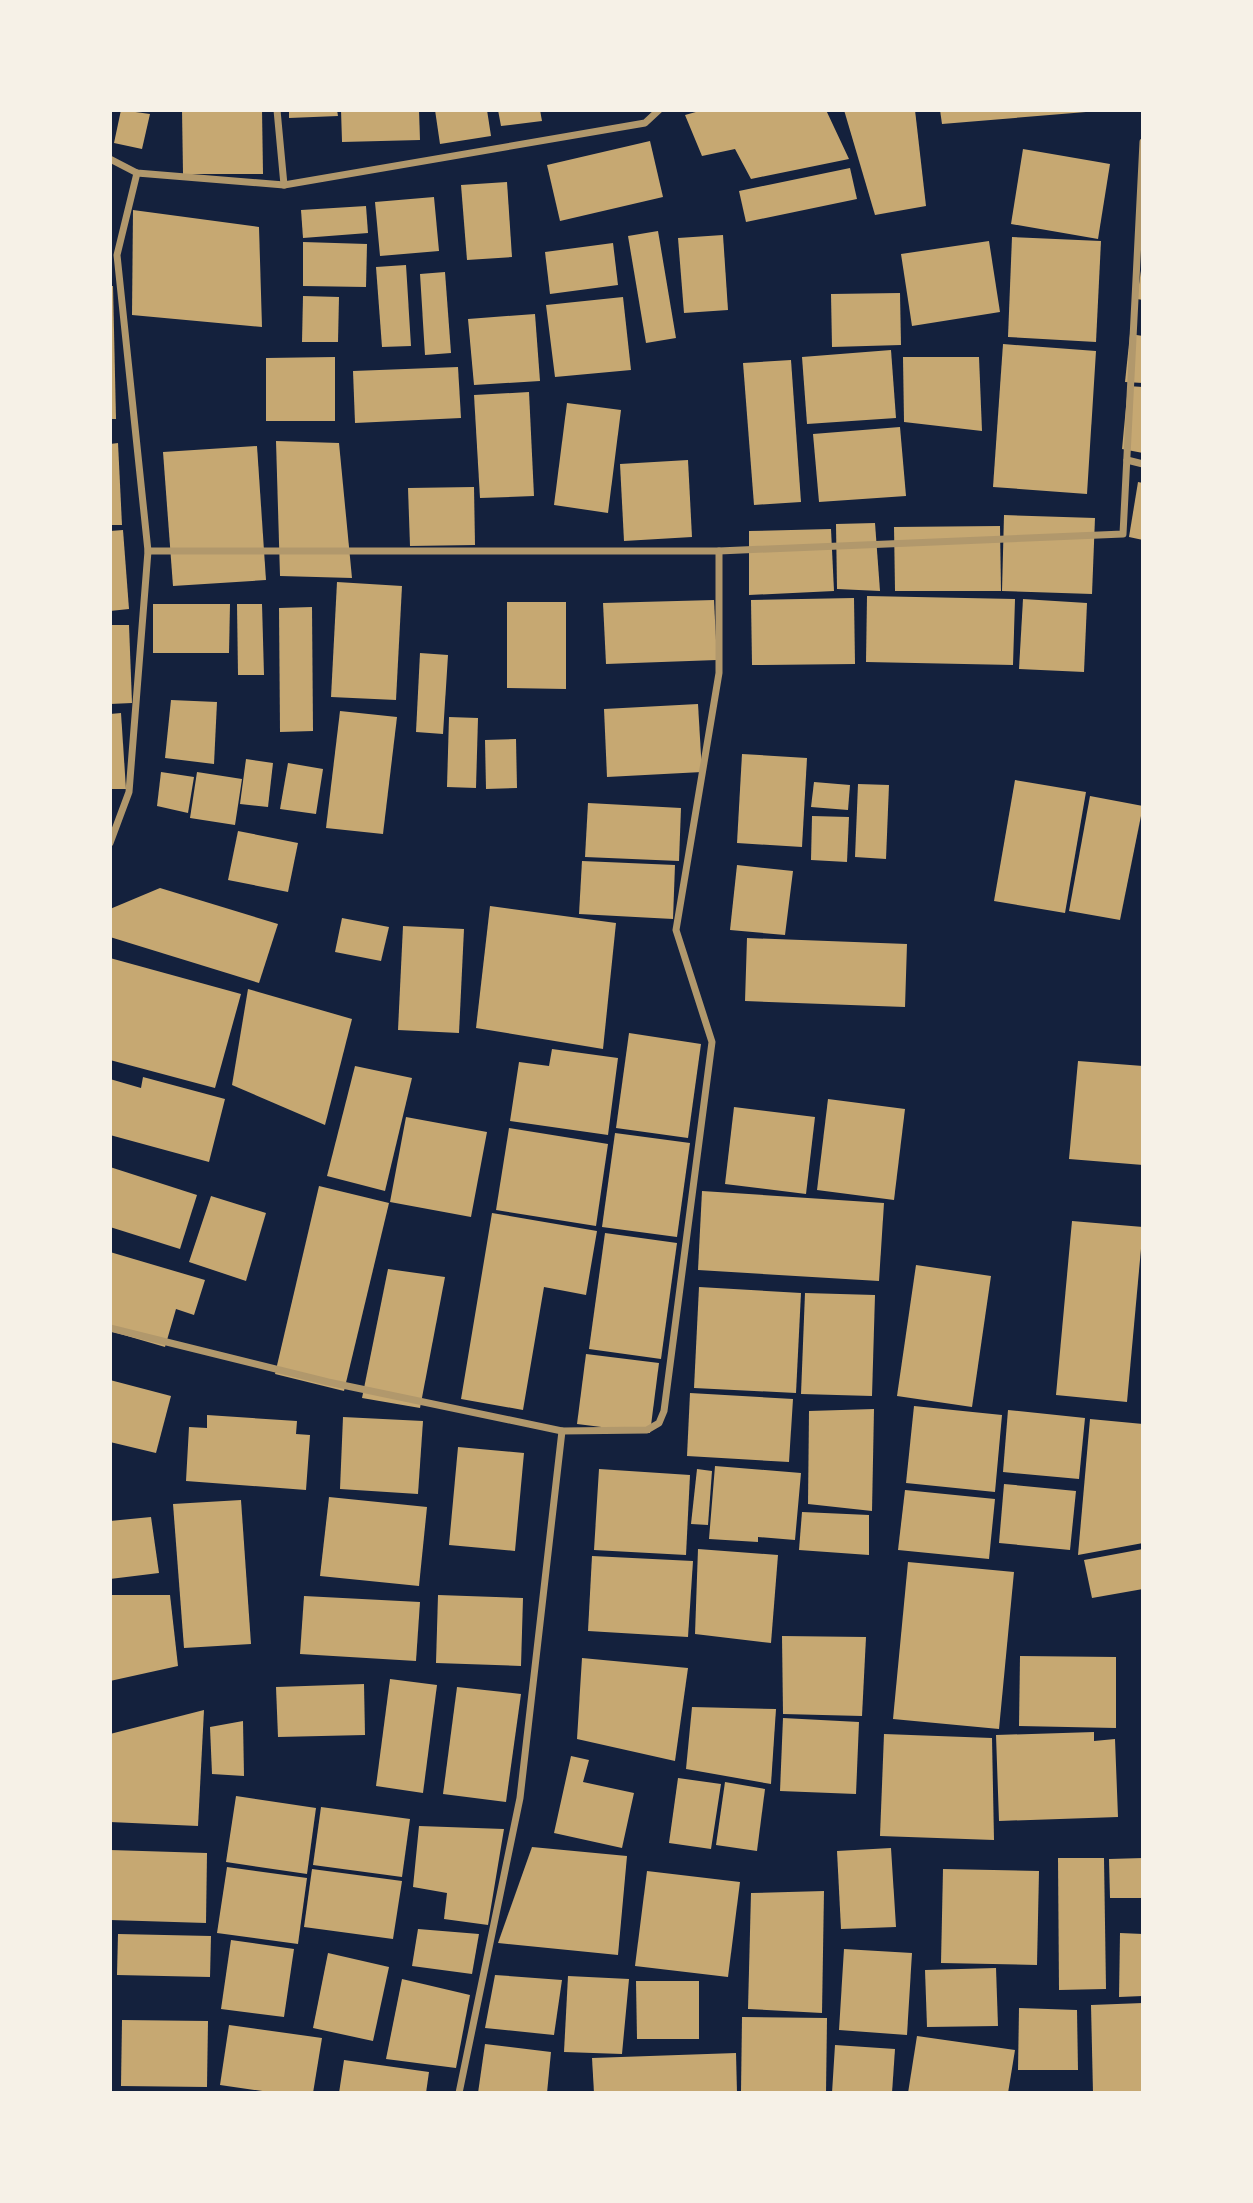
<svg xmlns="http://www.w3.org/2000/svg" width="1253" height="2203" viewBox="0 0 1253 2203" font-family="Inter,sans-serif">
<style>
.building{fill:#c6a872}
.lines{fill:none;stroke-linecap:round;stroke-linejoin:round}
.minor{stroke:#b1986c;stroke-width:7}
</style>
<rect width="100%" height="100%" fill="#14213d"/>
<g class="building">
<polygon points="121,110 150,114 142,149 114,143"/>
<polygon points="182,110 262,110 263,174 183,174"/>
<polygon points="289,110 337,110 338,116 289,118"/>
<polygon points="341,110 419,110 420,140 342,142"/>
<polygon points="435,110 487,110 491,136 440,144"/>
<polygon points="498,110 540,110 542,121 501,126"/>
<polygon points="703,110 826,110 849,159 751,179 735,149 702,156 685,115"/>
<polygon points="844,110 915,110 926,206 875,215"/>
<polygon points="940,110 1086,110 1086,112 942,124"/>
<polygon points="650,141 663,197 560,221 547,165"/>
<polygon points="1023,149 1110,164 1098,239 1011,224"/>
<polygon points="850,168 857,199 746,222 739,191"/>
<polygon points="507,182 512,257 467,260 461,185"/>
<polygon points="434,197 439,251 380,256 375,202"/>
<polygon points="366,206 368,233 303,238 301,210"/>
<polygon points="133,210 259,227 262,327 132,315"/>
<polygon points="658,231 676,338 646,343 628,236"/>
<polygon points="723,235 728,310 684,313 678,238"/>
<polygon points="1012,237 1101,241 1096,342 1008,337"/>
<polygon points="989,241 1000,312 912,326 901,254"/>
<polygon points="303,242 367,244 366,287 303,286"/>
<polygon points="613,243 618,285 550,294 545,252"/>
<polygon points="406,265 411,346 382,347 376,267"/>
<polygon points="1141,270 1143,271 1143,300 1137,299"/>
<polygon points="445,272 451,353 425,355 420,274"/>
<polygon points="110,286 113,286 116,419 110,419"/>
<polygon points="900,293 901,345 832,347 831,294"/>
<polygon points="303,296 339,297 338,342 302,342"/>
<polygon points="623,297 631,370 555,377 546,305"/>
<polygon points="535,314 540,381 474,385 468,319"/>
<polygon points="1130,334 1143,336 1143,383 1125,382"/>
<polygon points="1003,344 1096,351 1087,494 993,487"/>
<polygon points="891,350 896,418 807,424 802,357"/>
<polygon points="335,357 335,421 266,421 266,358"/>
<polygon points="903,357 979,357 982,431 904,422"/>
<polygon points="791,360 801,502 754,505 743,363"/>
<polygon points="458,367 461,418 355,423 353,371"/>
<polygon points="1128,386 1143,387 1143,453 1122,449"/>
<polygon points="529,392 534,496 480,498 474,395"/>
<polygon points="567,403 621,410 608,513 554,505"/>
<polygon points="900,427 906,496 819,502 813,434"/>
<polygon points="276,441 339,443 352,578 280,576"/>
<polygon points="118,443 122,525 110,525 110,444"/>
<polygon points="257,446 266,580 173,586 163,452"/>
<polygon points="688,460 692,537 624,541 620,464"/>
<polygon points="1138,482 1143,483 1143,540 1129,537"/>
<polygon points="474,487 475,545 410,546 408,488"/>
<polygon points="1004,515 1095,518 1092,594 1002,591"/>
<polygon points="875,523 880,591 837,589 836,524"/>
<polygon points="1000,526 1001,591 895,591 894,527"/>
<polygon points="831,529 834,591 749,595 749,531"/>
<polygon points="123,530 129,609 110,611 110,531"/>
<polygon points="337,582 402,586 396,700 331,697"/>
<polygon points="867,596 1015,599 1013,665 866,662"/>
<polygon points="854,598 855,664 752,665 751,600"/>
<polygon points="1023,599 1087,603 1084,672 1019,669"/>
<polygon points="714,600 717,660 606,664 603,603"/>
<polygon points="507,602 566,602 566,689 507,688"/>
<polygon points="153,604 230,604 229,653 153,653"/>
<polygon points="237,604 262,604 264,675 238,675"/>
<polygon points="312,607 313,731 280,732 279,608"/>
<polygon points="110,625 129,625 132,703 110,704"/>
<polygon points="420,653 448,655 443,734 416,732"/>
<polygon points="171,700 217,702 214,764 165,758"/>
<polygon points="698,704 702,772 607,777 604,709"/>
<polygon points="340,711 397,717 383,834 326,828"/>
<polygon points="121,713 126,789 110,789 110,714"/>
<polygon points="449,717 478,718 476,788 447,787"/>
<polygon points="516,739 517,788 486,789 485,740"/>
<polygon points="742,754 807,758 802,847 737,843"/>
<polygon points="246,759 273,763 268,807 240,804"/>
<polygon points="288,763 323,769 316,814 280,809"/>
<polygon points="161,772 194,777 188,813 157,806"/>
<polygon points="197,772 242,779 235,825 190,818"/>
<polygon points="1015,780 1086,792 1065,913 994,901"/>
<polygon points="814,782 850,785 848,810 811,807"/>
<polygon points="858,784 889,785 886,859 855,857"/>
<polygon points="1090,796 1143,806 1120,920 1069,911"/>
<polygon points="588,803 681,808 679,861 585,857"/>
<polygon points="812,816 849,817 847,862 811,860"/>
<polygon points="238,831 298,843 288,892 228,880"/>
<polygon points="582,861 675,865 673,919 579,914"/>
<polygon points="737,865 793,871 785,935 730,930"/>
<polygon points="160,888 278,924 259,983 110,937 110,909"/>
<polygon points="490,906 616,923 603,1049 476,1028"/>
<polygon points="342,918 389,927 381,961 335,952"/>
<polygon points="403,926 464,929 459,1033 398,1030"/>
<polygon points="747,938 907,944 905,1007 745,1001"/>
<polygon points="110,958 241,994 215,1088 110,1060"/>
<polygon points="248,989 352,1019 325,1125 232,1085"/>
<polygon points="629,1033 701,1044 688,1138 616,1128"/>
<polygon points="552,1049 618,1058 608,1135 510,1121 519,1062 549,1066"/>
<polygon points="1078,1061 1143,1066 1143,1165 1069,1159"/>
<polygon points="355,1066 412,1078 385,1191 327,1176"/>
<polygon points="143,1077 225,1099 209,1162 110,1135 110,1079 141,1088"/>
<polygon points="828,1099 905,1109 894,1200 817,1190"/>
<polygon points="734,1107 815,1117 806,1194 725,1184"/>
<polygon points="406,1117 487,1132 471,1217 390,1202"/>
<polygon points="509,1128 608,1144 596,1226 496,1210"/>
<polygon points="615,1133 690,1143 677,1237 602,1227"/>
<polygon points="110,1167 197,1195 180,1249 110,1227"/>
<polygon points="319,1186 389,1203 344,1391 275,1374"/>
<polygon points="702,1191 884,1203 879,1281 698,1270"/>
<polygon points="211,1196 266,1213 246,1281 189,1262"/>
<polygon points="492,1213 597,1231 586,1295 544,1287 523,1410 461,1399"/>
<polygon points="1072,1221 1143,1227 1127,1402 1056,1395"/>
<polygon points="605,1233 677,1243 661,1359 589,1349"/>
<polygon points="110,1252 205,1280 194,1315 176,1309 165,1347 110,1331"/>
<polygon points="916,1265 991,1276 972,1407 897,1396"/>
<polygon points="388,1269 445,1277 420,1408 362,1398"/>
<polygon points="699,1287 801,1293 796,1393 694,1388"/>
<polygon points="805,1293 875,1295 872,1396 801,1394"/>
<polygon points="586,1354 659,1363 650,1433 577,1424"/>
<polygon points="110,1380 171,1396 156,1453 110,1442"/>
<polygon points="690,1393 793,1399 789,1462 687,1456"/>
<polygon points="914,1406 1002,1415 995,1492 906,1483"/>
<polygon points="874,1409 872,1511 808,1504 809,1411"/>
<polygon points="1008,1410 1085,1418 1079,1479 1003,1472"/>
<polygon points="207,1415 297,1421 296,1434 310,1435 306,1490 186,1481 189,1427 207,1428"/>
<polygon points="343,1417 423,1421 418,1494 340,1489"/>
<polygon points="1090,1419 1143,1424 1143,1543 1078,1555"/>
<polygon points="458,1447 524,1453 515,1551 449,1545"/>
<polygon points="715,1466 801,1473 795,1540 758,1537 758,1542 709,1539"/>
<polygon points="599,1469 690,1475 686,1555 594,1550"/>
<polygon points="697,1469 712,1471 708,1525 691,1524"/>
<polygon points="1004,1484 1076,1491 1070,1550 999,1543"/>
<polygon points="905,1490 995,1499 989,1559 898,1550"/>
<polygon points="329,1497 427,1507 419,1586 320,1576"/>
<polygon points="241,1500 251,1644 184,1648 173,1504"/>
<polygon points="802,1512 869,1515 869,1555 799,1550"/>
<polygon points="151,1517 159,1573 110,1579 110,1521"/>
<polygon points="698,1549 778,1555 771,1643 695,1634"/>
<polygon points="1143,1549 1143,1589 1092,1598 1084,1560"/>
<polygon points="592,1556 693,1561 688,1637 588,1631"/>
<polygon points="908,1562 1014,1572 999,1729 893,1719"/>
<polygon points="110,1595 170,1595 178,1666 110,1681"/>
<polygon points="438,1595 523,1598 521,1666 436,1663"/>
<polygon points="304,1596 420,1602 416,1661 300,1654"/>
<polygon points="782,1636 866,1637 862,1716 783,1714"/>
<polygon points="1020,1656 1116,1657 1116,1728 1019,1726"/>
<polygon points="582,1658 688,1668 675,1761 577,1739"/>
<polygon points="390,1679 437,1685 423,1793 376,1786"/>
<polygon points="364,1684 365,1735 278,1737 276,1687"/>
<polygon points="457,1687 521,1694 506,1802 443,1794"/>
<polygon points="692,1707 776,1709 771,1784 686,1769"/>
<polygon points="204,1710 198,1826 110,1822 110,1734"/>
<polygon points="783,1718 859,1722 856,1794 780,1791"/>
<polygon points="243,1721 244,1776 212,1774 210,1727"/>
<polygon points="1094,1732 1094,1741 1115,1739 1118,1817 999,1821 996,1735"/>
<polygon points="884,1734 992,1738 994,1840 880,1836"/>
<polygon points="571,1756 589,1760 583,1782 634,1793 622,1848 554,1833"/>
<polygon points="678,1778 721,1784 711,1849 669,1843"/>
<polygon points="725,1782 765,1789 757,1851 716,1845"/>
<polygon points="236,1796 316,1808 307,1874 226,1862"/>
<polygon points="321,1807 410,1819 402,1877 313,1865"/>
<polygon points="419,1826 504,1829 488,1925 444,1919 447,1893 413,1887"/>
<polygon points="532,1847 627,1856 618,1955 498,1943"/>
<polygon points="891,1848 896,1927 841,1929 837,1851"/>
<polygon points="110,1850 207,1853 206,1923 110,1920"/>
<polygon points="1058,1858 1104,1858 1106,1989 1059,1990"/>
<polygon points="1143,1858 1143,1898 1110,1898 1109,1859"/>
<polygon points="227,1867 307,1878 298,1944 217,1933"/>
<polygon points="312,1869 402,1881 393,1939 304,1927"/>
<polygon points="943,1869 1039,1871 1037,1965 941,1963"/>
<polygon points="647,1871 740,1882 728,1977 635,1966"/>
<polygon points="824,1891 822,2013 748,2009 751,1893"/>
<polygon points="418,1929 479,1934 472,1974 412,1966"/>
<polygon points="1120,1933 1143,1934 1143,1996 1119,1997"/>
<polygon points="118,1934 211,1936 210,1977 117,1975"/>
<polygon points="231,1940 294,1949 284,2017 221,2009"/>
<polygon points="844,1949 912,1953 907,2035 839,2030"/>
<polygon points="328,1953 389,1967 373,2041 313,2028"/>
<polygon points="996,1968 998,2026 927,2027 925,1970"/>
<polygon points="495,1975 562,1980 554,2035 485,2028"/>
<polygon points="568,1976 629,1979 622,2054 564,2052"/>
<polygon points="402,1979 470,1995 456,2068 386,2059"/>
<polygon points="636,1981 699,1981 699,2039 637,2039"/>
<polygon points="1143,2003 1143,2093 1093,2093 1091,2005"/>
<polygon points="1019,2008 1077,2010 1078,2070 1018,2070"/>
<polygon points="742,2017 827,2018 826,2093 741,2093"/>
<polygon points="122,2020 208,2021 207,2087 121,2086"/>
<polygon points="229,2025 322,2038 313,2093 276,2093 220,2085"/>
<polygon points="917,2036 1015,2050 1008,2093 908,2093"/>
<polygon points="485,2044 551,2052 547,2093 478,2093"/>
<polygon points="835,2045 895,2049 892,2093 832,2093"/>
<polygon points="736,2053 737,2093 594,2093 592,2058"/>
<polygon points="344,2060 429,2072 426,2093 339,2093"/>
</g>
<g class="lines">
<g class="minor">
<polyline points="277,110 284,185"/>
<polyline points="110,159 137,173 284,185 645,123 659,110"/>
<polyline points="1127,460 1143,464"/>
<polyline points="148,551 719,551 1123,534 1143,142"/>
<polyline points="110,843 129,792 148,551 117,255 137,173"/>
<polyline points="110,1328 328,1382 562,1431"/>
<polyline points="459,2093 520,1798 562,1431 647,1430 659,1423 664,1411 712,1042 676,930 719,673 719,551"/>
</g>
</g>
<rect width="1253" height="2203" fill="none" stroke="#f6f1e7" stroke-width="224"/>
</svg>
